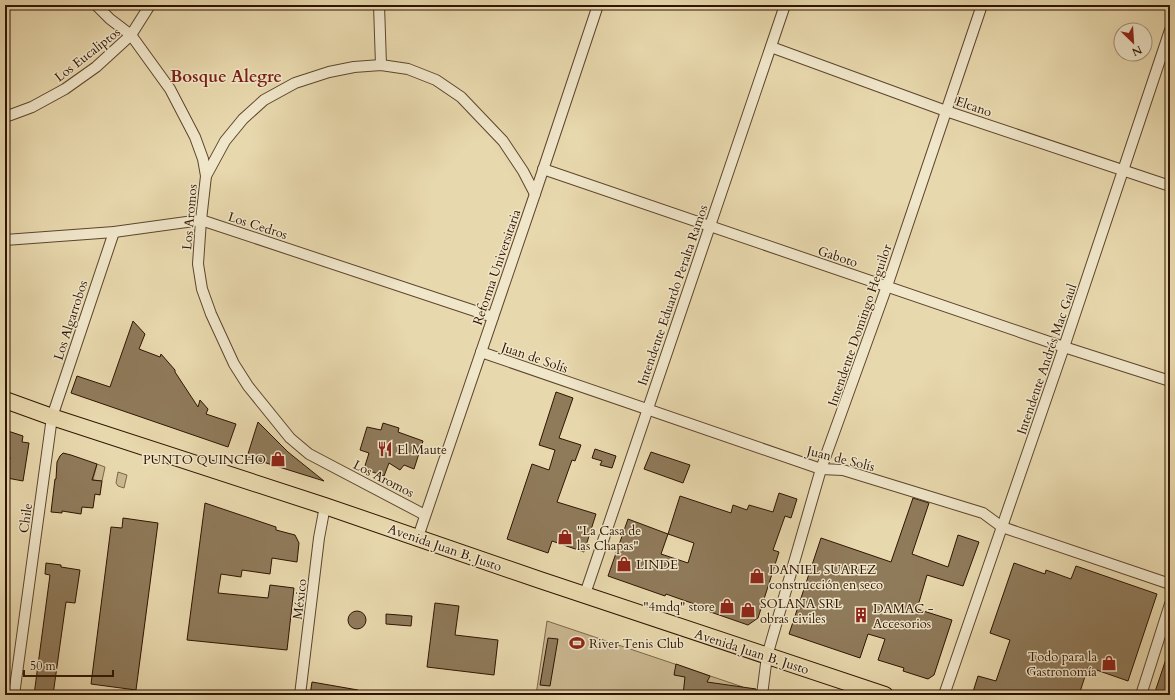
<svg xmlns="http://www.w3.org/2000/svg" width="1175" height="700" viewBox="0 0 1175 700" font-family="Cardo,serif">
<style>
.green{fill:#c9b790;stroke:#7c6648}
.building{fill:#8f7a5a;stroke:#2f1401;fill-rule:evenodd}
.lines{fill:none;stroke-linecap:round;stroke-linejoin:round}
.minor-casing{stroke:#5d452c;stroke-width:12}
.primary-casing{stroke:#2f1401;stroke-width:18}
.minor{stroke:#f0e6ca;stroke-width:10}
.primary{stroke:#e8d8ad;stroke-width:16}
.labels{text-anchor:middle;stroke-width:3;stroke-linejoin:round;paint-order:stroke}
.street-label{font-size:13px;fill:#2f1401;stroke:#f0e6ca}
.poi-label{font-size:13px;fill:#2f1401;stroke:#f0e6ca;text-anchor:start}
.district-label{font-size:17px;font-weight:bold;fill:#7a1f14;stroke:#f0e6ca}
</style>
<rect width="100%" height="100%" fill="#e8d8ad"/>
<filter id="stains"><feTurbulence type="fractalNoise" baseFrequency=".005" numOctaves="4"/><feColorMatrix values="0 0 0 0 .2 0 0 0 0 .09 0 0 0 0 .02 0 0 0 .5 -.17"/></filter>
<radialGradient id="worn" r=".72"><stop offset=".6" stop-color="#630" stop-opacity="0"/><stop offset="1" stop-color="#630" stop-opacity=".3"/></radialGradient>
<g class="green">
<polygon points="97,464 105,467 102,481 93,480"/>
<polygon points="118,472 127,475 124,488 118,486 116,483"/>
<polygon points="547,621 743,687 742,695 536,695"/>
</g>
<g class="building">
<polygon points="133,321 145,334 139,349 160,357 161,354 175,370 175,372 198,407 200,400 208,409 206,414 236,424 228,447 71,393 77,376 110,387"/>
<polygon points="556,392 573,398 559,438 581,445 575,461 572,460 557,502 596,514 584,552 552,541 548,553 507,539 532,464 549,470 555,450 539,445"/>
<polygon points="258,422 288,452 324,481 247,457"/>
<polygon points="383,423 399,428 398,432 423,441 414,469 404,465 400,470 389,463 384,476 364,469 369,453 360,450 367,427 381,430"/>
<polygon points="8,431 23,436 22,442 29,443 23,481 7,478 10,457 5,456 5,453"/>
<polygon points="595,449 616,456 612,468 600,465 602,461 592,458"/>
<polygon points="651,452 690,465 683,483 644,469"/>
<polygon points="63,453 71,455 97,464 92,480 102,481 100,495 95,494 93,508 82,507 81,514 62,511 62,513 51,512 55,479 56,479 57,462 60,456"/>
<path d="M 779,493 L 797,499 L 791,518 L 785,516 L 773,550 L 779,552 L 758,618 L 748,625 L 699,608 L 700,606 L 666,594 L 665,596 L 608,576 L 628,519 L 668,534 L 680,496 L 731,513 L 733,505 L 747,510 L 749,505 L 773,512 ZM 668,534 L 694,543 L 688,563 L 661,554 Z"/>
<polygon points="913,498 929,503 912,554 948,567 958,535 979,542 963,586 927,575 917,609 952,620 934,675 928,679 903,671 904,668 878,660 885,639 868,634 860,658 789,634 821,538 891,562"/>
<polygon points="205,503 276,527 276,530 295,535 299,543 297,562 272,558 270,574 242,570 241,577 221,574 218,593 268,598 270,585 294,588 287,650 187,640"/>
<polygon points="123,518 158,523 136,690 91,684 111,527 122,528"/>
<polygon points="46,563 61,565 61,567 80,570 75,603 66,602 53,695 34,695 50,575 45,574"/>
<polygon points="1014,563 1045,574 1046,570 1071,579 1076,566 1157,594 1128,681 1088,667 1079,695 972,695 978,676 996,681 1010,640 990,633"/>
<polygon points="435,603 459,606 455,635 498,640 494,675 427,667"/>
<circle cx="357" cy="620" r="9"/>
<polygon points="386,614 412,616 411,626 386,624"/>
<polygon points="548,638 558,639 550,686 540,685"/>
<polygon points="1168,653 1170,653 1170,695 1154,695"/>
<polygon points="676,664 710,676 707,682 756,689 756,695 683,695 685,677 674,675"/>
<polygon points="312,682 358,690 358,695 310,695"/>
</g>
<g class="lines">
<g class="minor-casing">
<g id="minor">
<polyline points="96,5 110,19 131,35 170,89 195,137 203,159 206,176"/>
<polyline points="379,5 381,65"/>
<polyline points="771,47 946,111 1170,186"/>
<polyline points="5,117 32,107 65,89 96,67 131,35 150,5"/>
<polyline points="543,169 1064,347 1170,381"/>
<polyline points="5,240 114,232 201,220 493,317"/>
<polyline points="481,352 821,469 843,470 983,513 1002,527 1170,584"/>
<polyline points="425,515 309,454 290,438 248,386 234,364 211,314 202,289 198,264 201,220 206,176 225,141 243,119 264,100 295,83 329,72 354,67 381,65 408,69 436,80 461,97 503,141 523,171 535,194"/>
<polyline points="418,537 535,194 598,5"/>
<polyline points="585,594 785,5"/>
<polyline points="14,695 52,417 114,232"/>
<polyline points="300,695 319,538 325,506"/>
<polyline points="762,695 767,656 821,469 887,286 982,5"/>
<polyline points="944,695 1064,347 1170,30"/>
<polyline points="1141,695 1170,604"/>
</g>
</g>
<g class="primary-casing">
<polyline id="primary" points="5,400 52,417 325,506 540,580 885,695"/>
</g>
<use href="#minor" class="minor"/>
<use href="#primary" class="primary"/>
</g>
<defs>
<g id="restaurant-bare" transform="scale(1.2)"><path d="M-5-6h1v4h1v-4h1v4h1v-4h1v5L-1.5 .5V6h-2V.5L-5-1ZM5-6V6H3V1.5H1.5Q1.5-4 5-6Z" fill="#8f2418" stroke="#f0e6ca" stroke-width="2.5" paint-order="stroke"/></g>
<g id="shop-bare" transform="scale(1.2)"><path d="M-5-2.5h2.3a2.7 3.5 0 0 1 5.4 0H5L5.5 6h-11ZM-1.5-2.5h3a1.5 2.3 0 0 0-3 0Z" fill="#8f2418" stroke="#f0e6ca" stroke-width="2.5" paint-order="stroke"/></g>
<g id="building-bare" transform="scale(1.2)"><path d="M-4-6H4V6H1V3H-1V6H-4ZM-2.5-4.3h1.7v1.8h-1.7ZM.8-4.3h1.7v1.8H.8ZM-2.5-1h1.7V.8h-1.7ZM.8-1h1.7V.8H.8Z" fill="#8f2418" stroke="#f0e6ca" stroke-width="2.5" paint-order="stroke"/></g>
<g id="stadium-bare" transform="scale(1.2)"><path d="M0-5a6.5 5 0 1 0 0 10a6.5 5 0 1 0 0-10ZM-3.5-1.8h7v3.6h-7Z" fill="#8f2418" stroke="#f0e6ca" stroke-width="2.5" paint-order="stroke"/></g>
</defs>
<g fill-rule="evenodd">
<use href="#restaurant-bare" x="385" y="449"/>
<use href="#shop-bare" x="278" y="459"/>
<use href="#shop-bare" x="565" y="537"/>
<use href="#shop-bare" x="624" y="564"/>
<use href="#shop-bare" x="757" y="576"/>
<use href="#shop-bare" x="727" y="606"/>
<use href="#shop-bare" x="748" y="610"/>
<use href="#building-bare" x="861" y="615"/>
<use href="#stadium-bare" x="577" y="643"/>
<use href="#shop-bare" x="1109" y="663"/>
</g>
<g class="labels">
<g class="street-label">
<text transform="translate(87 54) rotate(-38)" y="5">Los Eucaliptos</text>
<text transform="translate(974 106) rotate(19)" y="5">Elcano</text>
<text transform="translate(189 217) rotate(-85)" y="5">Los Aromos</text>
<text transform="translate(258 225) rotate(18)" y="5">Los Cedros</text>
<text transform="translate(838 256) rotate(18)" y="5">Gaboto</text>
<text transform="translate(496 267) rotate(-71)" y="5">Reforma Universitaria</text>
<text transform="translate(672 295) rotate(-71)" y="5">Intendente Eduardo Peralta Ramos</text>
<text transform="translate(70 320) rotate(-72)" y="5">Los Algarrobos</text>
<text transform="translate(859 325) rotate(-71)" y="5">Intendente Domingo Heguilor</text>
<text transform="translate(535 357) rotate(19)" y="5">Juan de Solís</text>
<text transform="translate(1046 359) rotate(-71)" y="5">Intendente Andrés Mac Gaul</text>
<text transform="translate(841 458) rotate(14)" y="5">Juan de Solís</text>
<text transform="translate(384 478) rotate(27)" y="5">Los Aromos</text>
<text transform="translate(25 518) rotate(-82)" y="5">Chile</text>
<text transform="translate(445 547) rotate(19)" y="5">Avenida Juan B. Justo</text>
<text transform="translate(299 599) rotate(-83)" y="5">México</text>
<text transform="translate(752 651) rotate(18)" y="5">Avenida Juan B. Justo</text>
</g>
<g class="poi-label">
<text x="397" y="454">El Maute</text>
<text x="266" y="464" text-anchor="end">PUNTO QUINCHO</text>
<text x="577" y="535">"La Casa de<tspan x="577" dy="15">las Chapas"</tspan></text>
<text x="636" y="569">LINDE</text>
<text x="769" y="574">DANIEL SUAREZ<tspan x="769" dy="15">construcción en seco</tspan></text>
<text x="760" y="608">SOLANA SRL<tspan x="760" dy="15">obras civiles</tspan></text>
<text x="715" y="611" text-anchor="end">"4mdq" store</text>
<text x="873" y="613">DAMAC -<tspan x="873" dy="15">Accesorios</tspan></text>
<text x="589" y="648">River Tenis Club</text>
<text x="1097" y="661" text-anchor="end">Todo para la<tspan x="1097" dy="15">Gastronomía</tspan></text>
</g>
<g class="district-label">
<text x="226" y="82">Bosque Alegre</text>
</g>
</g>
<rect width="1175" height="700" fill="none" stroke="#e8d8ad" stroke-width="20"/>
<rect x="6" y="6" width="1163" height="688" fill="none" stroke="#2f1401" stroke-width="2"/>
<rect x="10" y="10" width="1155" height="680" fill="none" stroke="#2f1401"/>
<g transform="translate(1133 42) rotate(155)"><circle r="19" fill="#f0e6ca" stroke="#a3927a"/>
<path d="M0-3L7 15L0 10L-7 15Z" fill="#8f2418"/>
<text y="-6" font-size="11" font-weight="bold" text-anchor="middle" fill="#2f1401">N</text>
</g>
<path d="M24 670v6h89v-6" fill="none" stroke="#2f1401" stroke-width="2"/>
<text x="30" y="670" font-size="12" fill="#2f1401" stroke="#f0e6ca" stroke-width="3" paint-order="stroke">50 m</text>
<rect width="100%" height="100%" filter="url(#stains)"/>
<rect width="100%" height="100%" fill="url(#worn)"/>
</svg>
